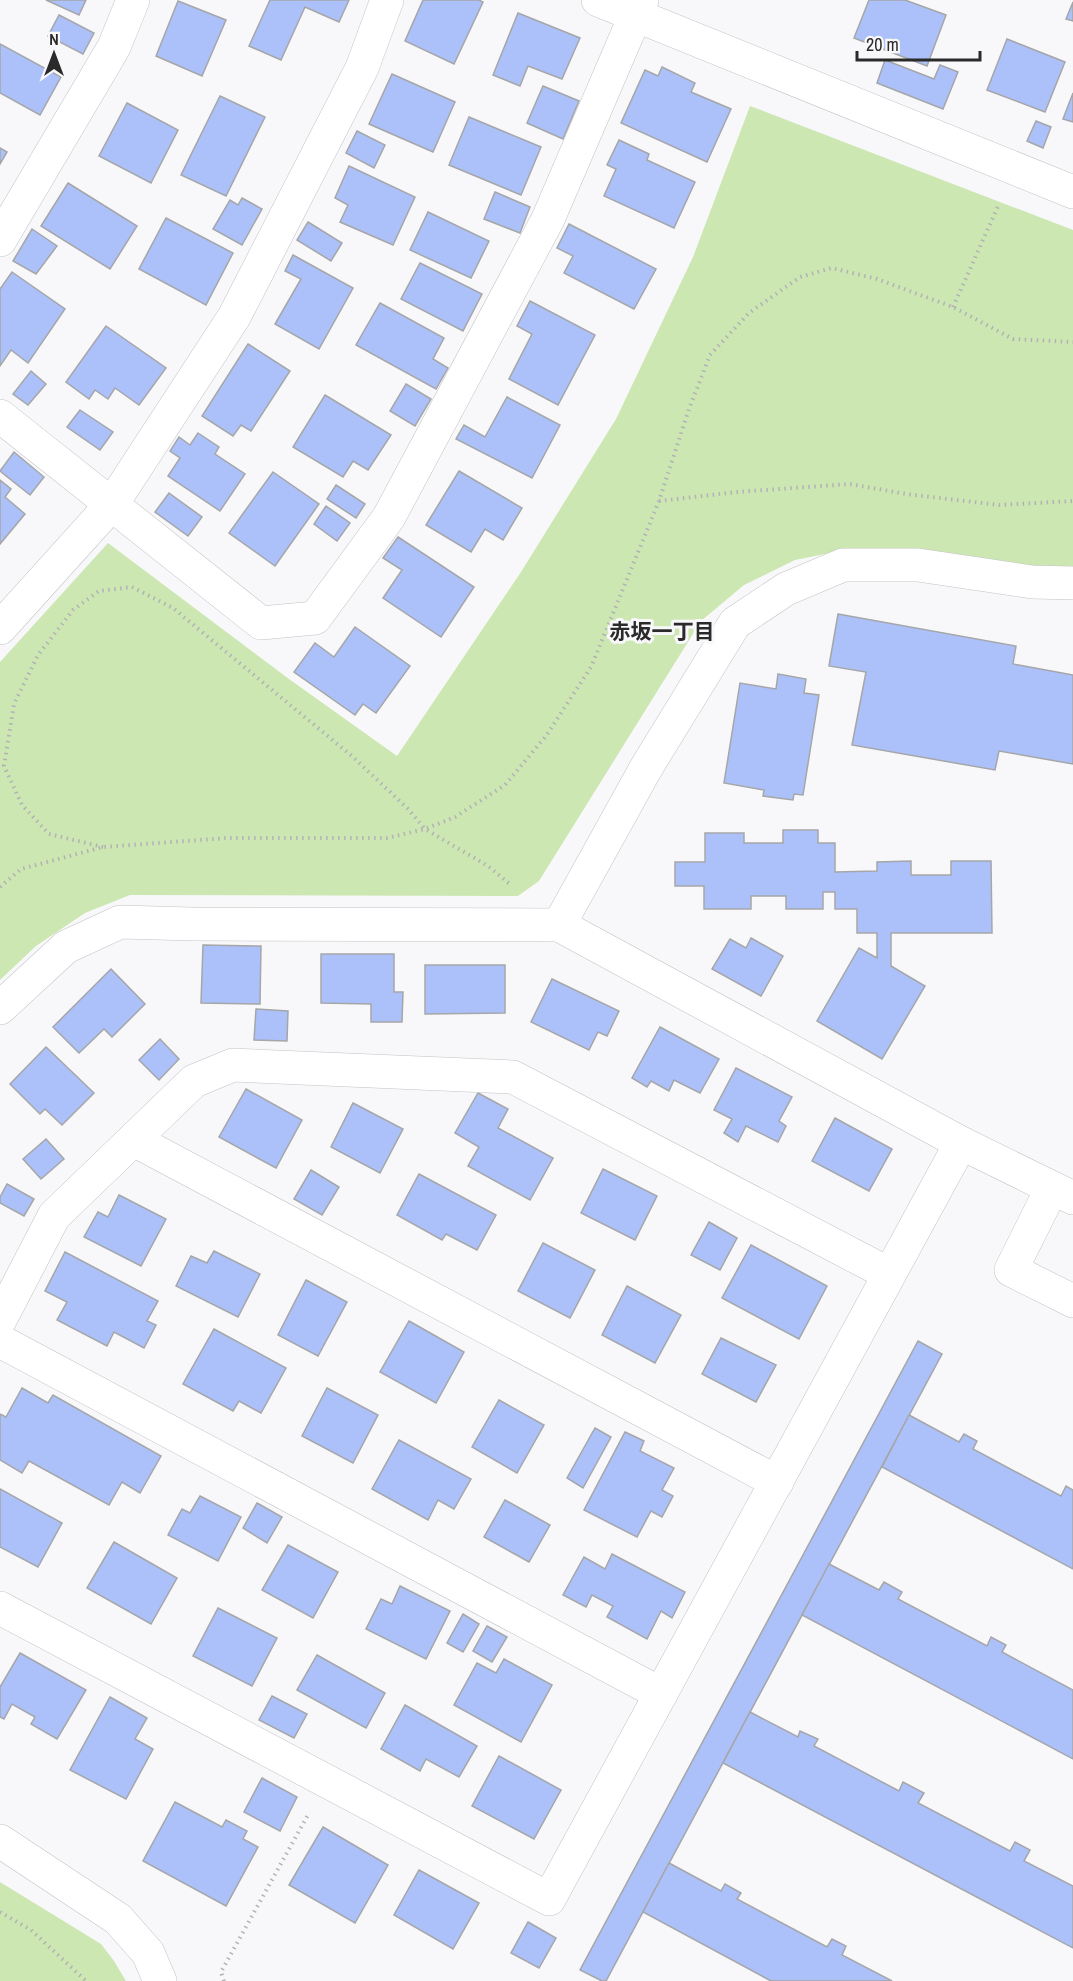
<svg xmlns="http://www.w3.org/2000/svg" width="1073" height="1981" viewBox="0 0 1073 1981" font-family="'Archivo Narrow','Noto Sans JP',sans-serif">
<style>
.green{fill:#cde7b2}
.building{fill:#acc1f9;stroke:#a5a6a8;stroke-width:1.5}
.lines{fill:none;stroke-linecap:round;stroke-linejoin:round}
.minor-casing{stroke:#c2c3c5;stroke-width:34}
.path{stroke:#b2b2b5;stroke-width:4;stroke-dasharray:1.5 4.5;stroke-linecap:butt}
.minor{stroke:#fff;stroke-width:33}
.labels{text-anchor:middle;stroke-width:6;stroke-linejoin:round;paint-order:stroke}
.neighbourhood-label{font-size:21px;font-weight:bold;fill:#2a2a2b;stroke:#f8f8fb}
</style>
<rect width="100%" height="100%" fill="#f8f8fb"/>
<g class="green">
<polygon points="750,106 1073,230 1073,570 1064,571 931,551 855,548 795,560 744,585 701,621 539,881 518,896 130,895 85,913 36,946 0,980 0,662 108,543 289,679 397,756 521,572 616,419 693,257"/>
<polygon points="0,1882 101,1944 114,1961 126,1981 0,1981"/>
</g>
<g class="building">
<polygon points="46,0 86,0 79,15"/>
<polygon points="270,0 349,0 339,22 305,7 281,60 249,46"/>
<polygon points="423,0 479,0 483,2 454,64 405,41"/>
<polygon points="869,0 905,0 946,15 927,66 854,38"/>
<polygon points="178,1 226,20 202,76 156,56"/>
<polygon points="1073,2 1073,21 1066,19"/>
<polygon points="518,13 580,38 562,79 528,66 520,86 493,75"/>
<polygon points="59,15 94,33 83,54 48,36"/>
<polygon points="1007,39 1065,62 1045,112 987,90"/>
<polygon points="0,44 61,77 40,115 0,93"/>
<polygon points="885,60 934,79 940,65 958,72 943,109 877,83"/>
<polygon points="662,67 695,83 691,92 731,109 707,162 621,123 645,70 658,76"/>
<polygon points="392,74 455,102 433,152 369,124"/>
<polygon points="543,86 579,101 563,139 527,123"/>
<polygon points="1073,93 1073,122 1063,119"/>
<polygon points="220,96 265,117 226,196 181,175"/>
<polygon points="127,103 178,130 151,183 99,156"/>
<polygon points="469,117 541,147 521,195 449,165"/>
<polygon points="1036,121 1051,127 1043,148 1027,141"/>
<polygon points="357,131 385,145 374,168 346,153"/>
<polygon points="619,140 649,154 647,160 695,182 674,228 604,196 616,169 607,165"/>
<polygon points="0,148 7,152 0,164"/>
<polygon points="349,166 415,197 393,245 340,222 348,205 335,198"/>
<polygon points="68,183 137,226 110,269 41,226"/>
<polygon points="495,192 530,207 520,233 484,219"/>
<polygon points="242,198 262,209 242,245 213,229 230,200 238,205"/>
<polygon points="428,212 489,241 471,278 410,250"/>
<polygon points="166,218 233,253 206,305 139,269"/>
<polygon points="308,222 342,243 331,261 297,240"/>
<polygon points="569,224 656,269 634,309 564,273 573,256 557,248"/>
<polygon points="32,229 57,246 36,274 13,261"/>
<polygon points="293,255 353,288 319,349 275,324 301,279 285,271"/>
<polygon points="420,263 482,294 463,331 401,299"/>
<polygon points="12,272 65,309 28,363 11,350 0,366 0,289"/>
<polygon points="530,301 595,335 558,405 509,379 532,334 517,326"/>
<polygon points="380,303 444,338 433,359 448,368 436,389 356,345"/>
<polygon points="106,326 166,368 139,405 115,388 108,399 95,390 89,399 66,382"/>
<polygon points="248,344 290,371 251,431 241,425 233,436 202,416"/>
<polygon points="31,371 46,384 28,405 13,394"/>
<polygon points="406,384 431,399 415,426 390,411"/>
<polygon points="325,395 391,435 368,470 353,461 343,477 293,447"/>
<polygon points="507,397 560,425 532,478 456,439 464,425 485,437"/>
<polygon points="80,410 113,432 100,450 67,427"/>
<polygon points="198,433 219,447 215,454 245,474 220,511 168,476 180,458 170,451 179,437 190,445"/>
<polygon points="14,452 44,477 30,495 0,471"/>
<polygon points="459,471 522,508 503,540 485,529 471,552 426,525"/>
<polygon points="273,472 319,504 275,566 229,533"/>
<polygon points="0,480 11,489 5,497 25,514 0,544"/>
<polygon points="336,485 365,504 356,518 327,499"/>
<polygon points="169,493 202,517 188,536 155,512"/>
<polygon points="326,506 350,523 337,541 314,524"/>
<polygon points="398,537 474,587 441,637 383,598 402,570 383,558"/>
<polygon points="838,614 1016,646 1013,664 1073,675 1073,764 999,751 995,770 852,745 866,672 829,666"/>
<polygon points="355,627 410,666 376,713 363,704 355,715 294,672 315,643 334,657"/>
<polygon points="778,674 806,679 804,693 819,695 803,795 794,794 793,800 763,796 764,790 724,783 740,683 776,689"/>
<polygon points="783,830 818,830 818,843 835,843 835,872 877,871 877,862 911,861 911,875 951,875 951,861 991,861 992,933 891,933 891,966 925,986 882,1059 817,1021 859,948 877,958 877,933 857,933 857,909 835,909 835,892 823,892 823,909 786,909 786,896 751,896 751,909 704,909 704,886 675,886 675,862 705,862 705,833 744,833 744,843 783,843"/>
<polygon points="751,938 783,956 761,996 712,969 730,939 746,948"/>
<polygon points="203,945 261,946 260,1004 201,1003"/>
<polygon points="321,954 394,954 394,992 403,992 402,1022 371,1022 371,1004 321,1003"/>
<polygon points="425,965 505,965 505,1013 425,1014"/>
<polygon points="111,969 145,1004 112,1037 104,1029 79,1053 53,1027"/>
<polygon points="552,979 619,1011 607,1036 598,1032 589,1050 531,1022"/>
<polygon points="256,1009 288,1011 287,1041 254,1040"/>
<polygon points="660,1027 719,1059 700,1093 674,1080 669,1091 651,1081 647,1087 632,1078"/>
<polygon points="160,1039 179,1059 159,1080 139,1060"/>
<polygon points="46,1047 94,1093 62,1125 45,1109 40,1114 10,1084"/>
<polygon points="736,1068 792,1097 779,1121 786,1126 778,1142 746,1126 738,1142 724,1133 732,1119 714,1110"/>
<polygon points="246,1089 302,1120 276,1168 219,1137"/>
<polygon points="478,1093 508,1109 498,1128 553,1158 530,1200 468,1166 479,1147 455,1133"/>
<polygon points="353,1103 403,1129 380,1173 331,1147"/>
<polygon points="835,1118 892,1149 869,1191 812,1161"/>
<polygon points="46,1139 64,1159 41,1179 23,1159"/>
<polygon points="603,1169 657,1196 635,1240 581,1213"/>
<polygon points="311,1170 339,1187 322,1215 294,1199"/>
<polygon points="419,1174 496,1215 477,1250 446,1234 442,1240 397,1215"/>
<polygon points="7,1184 34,1199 24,1216 0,1203 0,1197"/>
<polygon points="119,1195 166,1219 141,1266 84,1237 98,1212 108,1217"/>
<polygon points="709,1222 737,1238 720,1270 691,1255"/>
<polygon points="543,1243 595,1270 570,1318 518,1291"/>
<polygon points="751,1245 827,1286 799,1339 722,1298"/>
<polygon points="214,1251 260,1274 238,1317 176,1286 191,1256 207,1263"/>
<polygon points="65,1252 158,1301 147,1321 156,1325 144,1348 114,1332 107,1346 57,1320 67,1302 45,1291"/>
<polygon points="306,1280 347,1302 318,1356 278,1335"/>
<polygon points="627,1286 681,1315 655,1363 602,1335"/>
<polygon points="409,1321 464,1352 436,1403 380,1372"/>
<polygon points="214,1329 286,1368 261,1413 239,1401 233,1411 183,1384"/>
<polygon points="721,1338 776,1365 756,1402 702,1374"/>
<polygon points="918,1341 942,1354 606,1981 602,1981 580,1970"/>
<polygon points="22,1388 48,1403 53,1395 161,1456 140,1493 122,1482 109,1505 29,1461 22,1473 0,1460 0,1414 6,1417"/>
<polygon points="327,1388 378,1415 353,1463 302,1436"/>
<polygon points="499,1400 544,1425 517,1473 472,1447"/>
<polygon points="909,1415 959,1442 964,1434 977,1441 973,1449 1061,1496 1066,1486 1073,1490 1073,1569 882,1467"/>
<polygon points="595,1428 611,1437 583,1488 567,1478"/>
<polygon points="625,1432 644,1441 640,1451 674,1468 662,1490 673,1496 662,1517 651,1511 637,1537 584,1510"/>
<polygon points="399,1440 471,1479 454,1509 438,1500 428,1520 372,1489"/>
<polygon points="0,1489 62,1523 38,1567 0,1547"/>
<polygon points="200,1496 241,1517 218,1561 168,1535 182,1509 190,1513"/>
<polygon points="505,1500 550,1525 529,1562 484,1537"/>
<polygon points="257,1503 282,1517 267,1543 243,1528"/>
<polygon points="114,1542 177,1578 151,1624 87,1588"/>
<polygon points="288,1545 338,1572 313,1618 262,1590"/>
<polygon points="612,1554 685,1592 672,1618 661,1611 647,1639 607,1617 613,1606 592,1595 586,1607 563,1595 584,1557 605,1569"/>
<polygon points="829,1564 879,1590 884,1582 902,1592 898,1599 987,1646 991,1637 1006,1645 1002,1652 1073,1690 1073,1759 802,1615"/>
<polygon points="400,1586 450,1611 426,1659 366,1629 381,1599 392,1604"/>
<polygon points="218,1608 277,1638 252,1686 193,1656"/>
<polygon points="463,1614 479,1624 463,1652 447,1643"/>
<polygon points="487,1626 507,1637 492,1662 473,1651"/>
<polygon points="20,1653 86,1690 57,1739 31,1724 35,1717 12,1704 4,1719 0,1717 0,1687"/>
<polygon points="317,1655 385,1693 366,1728 297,1690"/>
<polygon points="504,1659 552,1685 521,1742 454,1705 477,1663 496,1673"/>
<polygon points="272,1696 307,1714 294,1738 259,1720"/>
<polygon points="110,1697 147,1718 135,1739 153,1749 126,1799 70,1770"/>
<polygon points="405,1705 477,1746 459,1777 426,1759 420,1771 381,1749"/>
<polygon points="750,1712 798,1737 800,1731 818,1739 814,1746 899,1791 903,1782 924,1793 918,1803 1010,1851 1015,1842 1030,1850 1024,1861 1073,1886 1073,1948 723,1763"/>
<polygon points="499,1756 561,1790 534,1839 472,1806"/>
<polygon points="262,1778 297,1797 280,1831 244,1812"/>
<polygon points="175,1802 222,1827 226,1820 247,1831 243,1839 258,1847 226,1906 143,1861"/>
<polygon points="323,1827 388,1865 355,1923 289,1885"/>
<polygon points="669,1863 721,1891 725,1884 741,1893 737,1899 827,1947 832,1939 846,1946 842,1955 892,1981 771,1981 643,1912"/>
<polygon points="419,1870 479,1903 453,1949 394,1915"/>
<polygon points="528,1922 556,1938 539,1968 511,1953"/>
</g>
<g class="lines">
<g class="minor-casing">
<g id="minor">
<polyline points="598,0 1073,192"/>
<polyline points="0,240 114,47 133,0"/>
<polyline points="0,416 261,623 315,618 389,517 548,219 642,0"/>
<polyline points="0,628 112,504 234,317 362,68 387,0"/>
<polyline points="559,925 646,768 735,623 786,589 843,565 918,565 1032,582 1073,583"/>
<polyline points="0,1008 66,947 120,922 192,924 559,925 961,1143 1073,1198"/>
<polyline points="134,1140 777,1482"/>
<polyline points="1052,1188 1011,1270 1073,1301"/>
<polyline points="0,1320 54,1216 194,1081 233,1065 513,1077 889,1274"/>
<polyline points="0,1341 661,1694"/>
<polyline points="0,1608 549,1899 961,1143"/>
<polyline points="0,1841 118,1919 148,1953 160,1981"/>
</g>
</g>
<g class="path">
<polyline points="953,307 999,204"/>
<polyline points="659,501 737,492 850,484 906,494 999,505 1073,501"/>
<polyline points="103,847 49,834 22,805 4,766 14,704 38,655 73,610 99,591 132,587 173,608 353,757 408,809 425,829 488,866 511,885"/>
<polyline points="0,887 21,869 103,847 227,838 387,838 425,829 455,817 505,785 546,736 591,667 659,501 689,409 710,355 749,313 800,277 832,268 877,279 953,307 1013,339 1073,342"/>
<polyline points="0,1912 31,1930 86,1981"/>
<polyline points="224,1981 221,1972 309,1813"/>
</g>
<use href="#minor" class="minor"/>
</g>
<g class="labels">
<g class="neighbourhood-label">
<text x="662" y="639">赤坂一丁目</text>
</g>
</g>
<g transform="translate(54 54)" stroke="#f8f8fb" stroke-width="4.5" paint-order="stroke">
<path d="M0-4.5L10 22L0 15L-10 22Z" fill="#2a2a2b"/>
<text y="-9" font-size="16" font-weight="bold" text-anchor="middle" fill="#2a2a2b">N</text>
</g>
<path d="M857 51v9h123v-9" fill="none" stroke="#2a2a2b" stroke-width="3"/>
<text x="866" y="51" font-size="18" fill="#2a2a2b" stroke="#f8f8fb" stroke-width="4.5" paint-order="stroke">20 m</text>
</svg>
